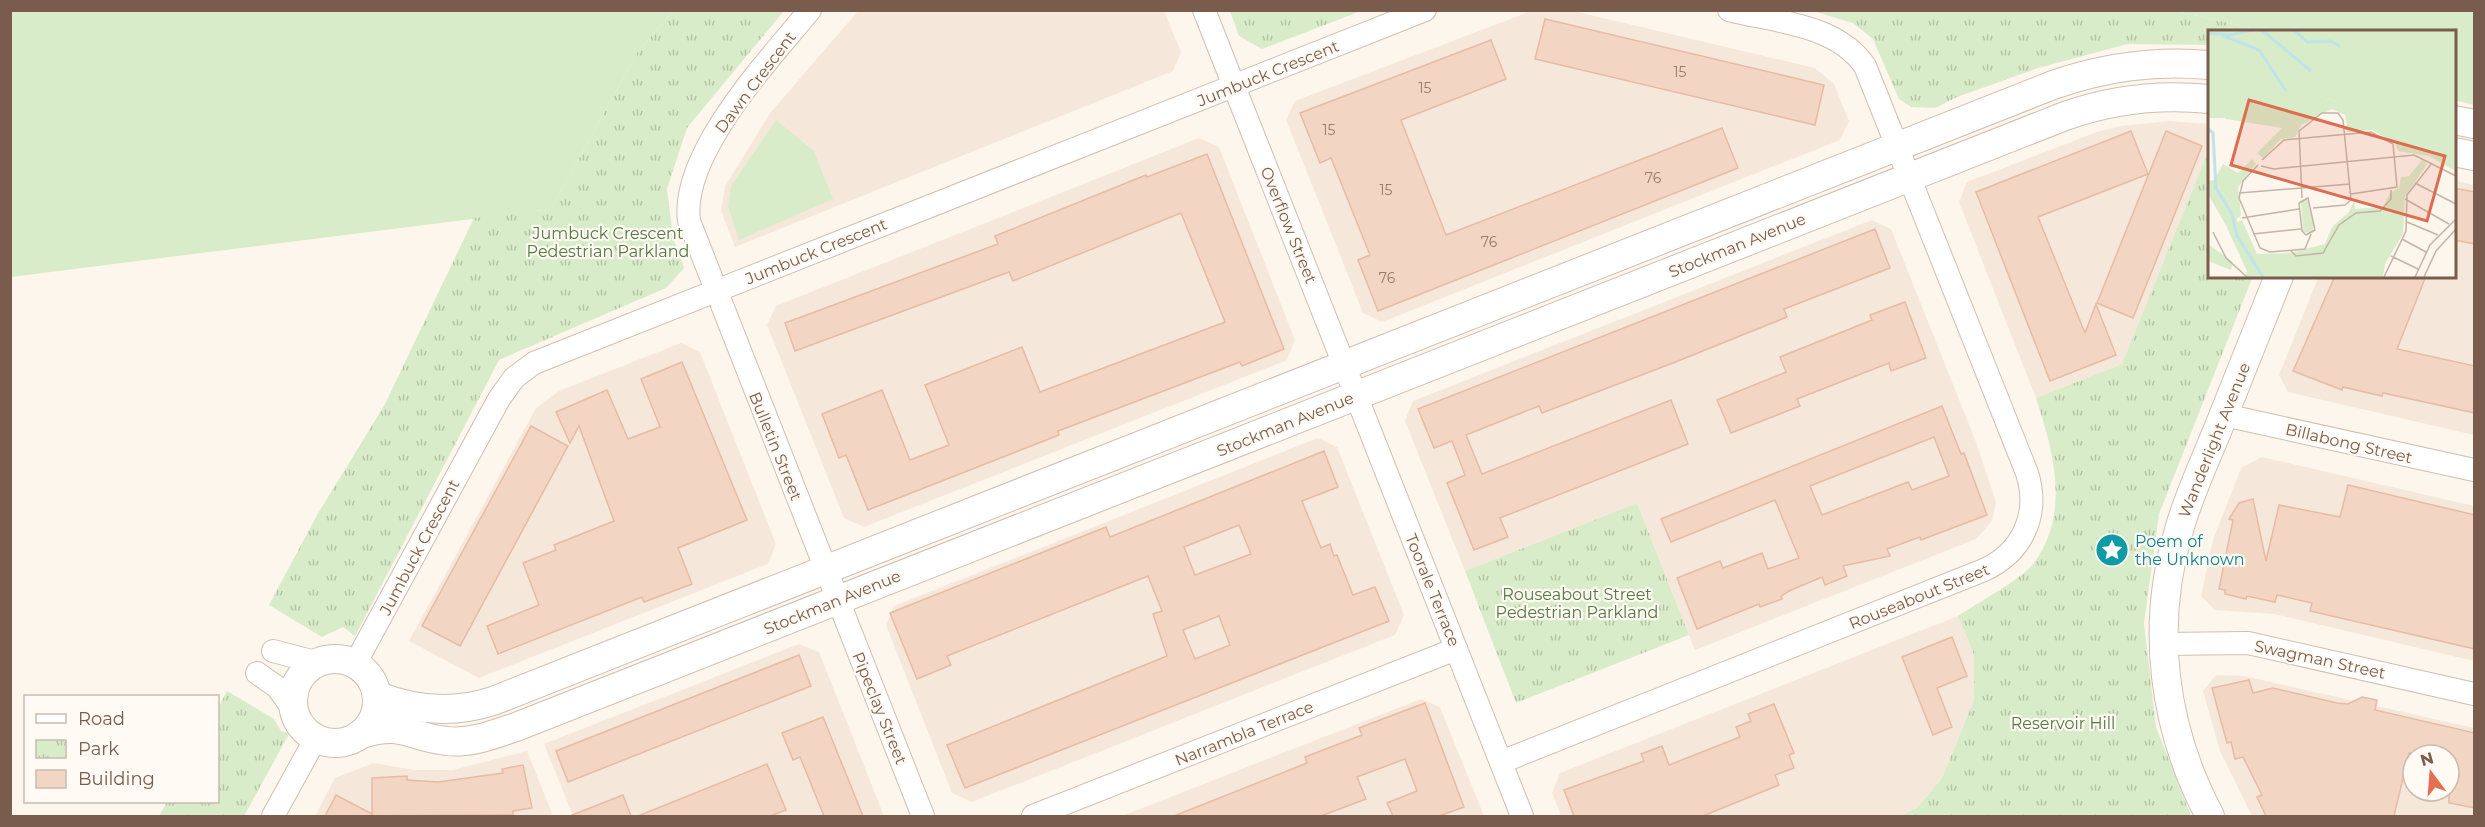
<svg xmlns="http://www.w3.org/2000/svg" width="2485" height="827" viewBox="0 0 2485 827" font-family="Montserrat,sans-serif">
<style>
.residential{fill:#f5e8da;fill-rule:evenodd}
.grass{fill:#d8ecc9}
.park{fill:url(#park-tufts)}
.building{fill:#f3d5c3;stroke:#e6bba3;stroke-width:1.5;fill-rule:evenodd}
.lines{fill:none;stroke-linecap:round;stroke-linejoin:round}
.minor-casing{stroke:#d1beb0;stroke-width:24}
.tertiary-casing{stroke:#d1beb0;stroke-width:30}
.minor{stroke:#fff;stroke-width:22}
.tertiary{stroke:#fff;stroke-width:28}
.labels{text-anchor:middle;stroke-width:4.5;stroke-linejoin:round;paint-order:stroke}
.number-label{font-size:14px;fill:#987a6a}
.street-label{font-size:16px;fill:#7a5c4d;stroke:#fffaf3}
.park-label{font-size:16px;fill:#537a41;stroke:#fffaf3}
.culture-label{font-size:16px;fill:#0d838f;stroke:#fffaf3;text-anchor:start}
.inset-river{fill:none;stroke:#bfe3e8;stroke-width:3}
.inset-road{fill:none;stroke:#c5b3a7;stroke-width:1.5}
.view{fill:#dc6d51;fill-opacity:0.15;stroke:#dc6d51;stroke-width:3}
.inset-edge{fill:none;stroke:#7a5c4d;stroke-width:3}
</style>
<defs>
<pattern id="park-tufts" width="24" height="20" patternUnits="userSpaceOnUse" patternTransform="scale(1.5)"><rect width="24" height="20" fill="#d8ecc9"/><path d="M3 7l-1-3M5 7V3M7 7l1-3M15 17l-1-3M17 17v-4M19 17l1-3" fill="none" stroke="#b4c2a5"/></pattern>
</defs>
<rect width="100%" height="100%" fill="#fdf6ec"/>
<g class="residential">
<polygon points="1569,10 1815,68 1834,84 1849,121 1840,140 1382,322 1363,313 1286,120 1295,101 1531,11"/>
<polygon points="858,11 1164,11 1181,52 1173,71 735,247 721,211 725,186 771,112"/>
<polygon points="2169,121 2209,124 2209,149 2122,364 2036,398 1959,202 1967,182 2097,132 2121,126"/>
<polygon points="1199,138 1219,147 1295,340 1287,360 864,527 844,518 767,325 776,306"/>
<polygon points="2454,180 2474,185 2474,435 2288,392 2279,375 2319,276 2454,276"/>
<polygon points="1872,220 1891,229 1976,442 1996,502 1992,521 1976,539 1695,650 1637,503 1465,571 1405,421 1413,401"/>
<polygon points="681,343 700,352 776,544 768,564 479,678 409,641 536,408 559,391"/>
<polygon points="1318,438 1337,447 1404,615 1395,635 972,802 952,793 886,625 894,606"/>
<polygon points="2262,457 2474,506 2474,661 2274,614 2215,610 2201,596 2213,540 2241,468"/>
<polygon points="1958,616 1974,655 1974,700 1942,778 1918,807 1900,816 1561,816 1552,793 1560,773"/>
<polygon points="799,644 819,652 884,816 573,816 544,744"/>
<path d="M 2216,675 L 2244,676 L 2474,728 L 2474,816 L 2252,816 L 2220,751 L 2203,691 ZM 2413,755 L 2449,755 L 2449,791 L 2413,791 Z"/>
<polygon points="1421,699 1440,707 1484,816 1122,816"/>
<polygon points="527,751 553,816 315,816 335,778 374,763 414,770 453,770"/>
</g>
<g class="grass">
<polygon points="10,11 673,11 637,53 551,209 11,277"/>
<polygon points="2176,11 2474,11 2474,105 2454,100 2454,32 2264,31"/>
<polygon points="776,120 814,151 833,199 739,240 728,206 731,186"/>
</g>
<g class="park">
<polygon points="673,11 784,11 687,128 667,189 673,237 684,268 666,288 499,360 355,636 343,627 322,637 269,605 317,515 384,406 474,218 551,209 637,53"/>
<polygon points="1230,11 1361,11 1262,49 1239,36"/>
<polygon points="2176,11 2264,31 2209,32 2209,45 2128,44 2038,68 1957,97 1935,108 1911,107 1899,99 1873,39 1853,23 1813,11"/>
<path d="M 2209,149 L 2209,276 L 2253,276 L 2159,514 L 2144,623 L 2156,727 L 2191,816 L 1900,816 L 1918,807 L 1942,778 L 1974,700 L 1974,655 L 1958,616 C 1977,603 2022,579 2034,563 C 2071,512 2053,451 2036,398 L 2122,364 Z"/>
<polygon points="1637,503 1689,635 1516,703 1465,571"/>
<polygon points="227,691 274,719 281,731 289,734 244,816 159,816 167,802 218,802 218,708"/>
</g>
<g class="building">
<polygon points="1545,19 1824,85 1815,125 1535,59"/>
<polygon points="1491,40 1506,79 1401,120 1446,235 1722,128 1738,168 1378,311 1358,260 1370,255 1331,158 1320,163 1300,113"/>
<polygon points="2131,131 2148,174 2038,217 2085,333 2096,304 2116,355 2050,381 1976,192"/>
<polygon points="2166,131 2202,146 2133,318 2097,303"/>
<polygon points="1207,154 1284,349 1242,366 1240,362 1058,431 1059,435 868,510 846,455 839,458 822,414 882,390 910,460 949,445 925,385 1022,347 1040,392 1225,322 1181,213 1013,281 1009,272 795,351 785,323 998,244 995,236 1146,175 1147,177"/>
<polygon points="2454,188 2475,192 2475,244 2454,240"/>
<polygon points="1875,229 1890,268 1784,309 1787,317 1673,363 1542,413 1539,406 1466,435 1482,474 1671,400 1688,444 1500,518 1508,537 1474,550 1447,483 1465,475 1452,441 1434,448 1418,409"/>
<polygon points="2335,276 2426,276 2397,349 2475,366 2475,413 2383,393 2382,396 2343,387 2342,390 2293,371"/>
<polygon points="1905,302 1926,358 1891,371 1889,363 1797,399 1800,406 1731,433 1717,400 1786,372 1780,357 1872,320 1870,315"/>
<polygon points="682,362 747,520 678,548 692,584 644,602 642,597 498,654 487,626 539,605 523,563 556,550 554,545 614,521 579,426 570,443 556,412 607,390 628,439 660,427 641,379"/>
<path d="M 1942,406 L 1961,454 L 1964,453 L 1987,515 L 1921,540 L 1920,537 L 1887,549 L 1890,556 L 1843,566 L 1847,576 L 1825,585 L 1822,577 L 1789,591 L 1781,596 L 1782,599 L 1760,607 L 1759,604 L 1697,629 L 1677,578 L 1720,561 L 1723,568 L 1762,553 L 1768,569 L 1799,558 L 1775,500 L 1671,542 L 1661,519 ZM 1934,437 L 1949,476 L 1912,490 L 1908,482 L 1822,515 L 1810,486 Z"/>
<polygon points="531,426 568,446 460,646 422,626"/>
<path d="M 1324,451 L 1338,487 L 1302,501 L 1321,548 L 1330,544 L 1334,556 L 1337,555 L 1353,595 L 1375,587 L 1389,621 L 965,788 L 947,745 L 1167,656 L 1153,614 L 1162,611 L 1148,576 L 947,656 L 951,665 L 917,679 L 890,613 L 1106,527 L 1110,537 ZM 1239,525 L 1251,554 L 1195,575 L 1184,547 ZM 1219,616 L 1230,645 L 1195,659 L 1183,630 Z"/>
<polygon points="2348,485 2475,515 2475,649 2310,611 2312,603 2277,595 2275,602 2247,596 2246,599 2225,594 2225,590 2219,589 2233,520 2229,519 2239,503 2253,499 2266,561 2279,505 2340,517"/>
<polygon points="1952,637 1967,676 1937,688 1952,727 1933,735 1902,657"/>
<polygon points="799,655 811,686 568,782 556,751"/>
<polygon points="2249,680 2253,693 2273,688 2337,703 2348,704 2362,697 2377,700 2375,710 2475,733 2475,808 2449,803 2449,755 2409,753 2394,816 2266,816 2257,797 2262,795 2243,757 2235,759 2231,742 2227,743 2212,688"/>
<polygon points="1425,703 1464,807 1439,816 1393,816 1387,803 1417,791 1405,759 1357,777 1366,799 1321,816 1174,816 1307,763 1305,757 1362,735 1359,728"/>
<polygon points="1774,704 1794,753 1789,755 1794,768 1775,775 1779,785 1703,816 1574,816 1564,790 1644,761 1641,754 1662,746 1669,765 1740,737 1736,727 1751,721 1748,714"/>
<polygon points="823,717 863,816 824,816 800,757 793,760 782,733"/>
<polygon points="767,764 786,810 770,816 638,816"/>
<polygon points="523,765 532,808 513,811 513,815 325,816 336,795 372,814 372,778 407,776 407,780 438,782 503,773 502,769"/>
<polygon points="623,795 631,816 572,816 572,815"/>
</g>
<g class="lines">
<g class="minor-casing">
<g id="minor">
<path d="M 810,10 C 769,60 680,154 689,221 L 923,816"/>
<polyline points="1204,10 1522,816"/>
<polyline points="2224,415 2474,470"/>
<polyline points="2163,644 2248,643 2474,694"/>
<polyline points="273,651 319,663"/>
<polyline points="355,664 499,399 514,378 534,363 1425,10"/>
<polyline points="257,673 277,687 294,710"/>
<path d="M 1501,762 L 1984,570 C 2023,552 2040,514 2027,473 L 1865,66 C 1836,24 1776,22 1729,10"/>
<polyline points="273,816 316,738"/>
<polyline points="1033,816 1456,649"/>
</g>
</g>
<g class="tertiary-casing">
<g id="tertiary">
<polyline points="2454,120 2474,124"/>
<polyline points="2454,152 2474,156"/>
<circle cx="335" cy="701" r="42"/>
<path d="M 378,696 C 416,711 453,714 493,701 L 2053,85 C 2105,67 2154,60 2209,65"/>
<path d="M 361,734 C 405,721 408,737 447,741 C 470,744 495,734 516,727 L 2065,116 C 2113,99 2159,94 2209,99"/>
<path d="M 2210,816 C 2163,728 2150,627 2179,530 C 2189,494 2206,459 2220,424 C 2240,375 2259,325 2279,276"/>
</g>
</g>
<use href="#minor" class="minor"/>
<use href="#tertiary" class="tertiary"/>
</g>
<defs>
<g id="sight-disc" transform="scale(1.725)"><circle r="9.5" fill="#0f9aa8" stroke="#fffaf3"/><path d="M0-6L1.8-2.2L6-1.7L2.9 1.2L3.7 5.4L0 3.3L-3.7 5.4L-2.9 1.2L-6-1.7L-1.8-2.2Z" fill="#fff"/></g>
</defs>
<g fill-rule="evenodd">
<use href="#sight-disc" x="2112" y="550"/>
</g>
<g class="labels">
<g class="number-label">
<text x="1680" y="77">15</text>
<text x="1425" y="93">15</text>
<text x="1329" y="135">15</text>
<text x="1653" y="183">76</text>
<text x="1386" y="195">15</text>
<text x="1489" y="247">76</text>
<text x="1387" y="283">76</text>
</g>
<g class="street-label">
<text transform="translate(1268 73) rotate(-22)" y="6">Jumbuck Crescent</text>
<text transform="translate(755 82) rotate(-53)" y="6">Dawn Crescent</text>
<text transform="translate(1289 225) rotate(68)" y="6">Overflow Street</text>
<text transform="translate(1737 245) rotate(-22)" y="6">Stockman Avenue</text>
<text transform="translate(816 251) rotate(-22)" y="6">Jumbuck Crescent</text>
<text transform="translate(1285 424) rotate(-22)" y="6">Stockman Avenue</text>
<text transform="translate(2214 440) rotate(-68)" y="6">Wanderlight Avenue</text>
<text transform="translate(2349 443) rotate(13)" y="6">Billabong Street</text>
<text transform="translate(776 446) rotate(68)" y="6">Bulletin Street</text>
<text transform="translate(419 547) rotate(-62)" y="6">Jumbuck Crescent</text>
<text transform="translate(1433 590) rotate(68)" y="6">Toorale Terrace</text>
<text transform="translate(1919 596) rotate(-22)" y="6">Rouseabout Street</text>
<text transform="translate(832 602) rotate(-22)" y="6">Stockman Avenue</text>
<text transform="translate(2320 659) rotate(12)" y="6">Swagman Street</text>
<text transform="translate(880 708) rotate(68)" y="6">Pipeclay Street</text>
<text transform="translate(1244 733) rotate(-22)" y="6">Narrambla Terrace</text>
</g>
<g class="park-label">
<text x="608" y="239">Jumbuck Crescent<tspan x="608" dy="18">Pedestrian Parkland</tspan></text>
<text x="1577" y="600">Rouseabout Street<tspan x="1577" dy="18">Pedestrian Parkland</tspan></text>
<text x="2063" y="729">Reservoir Hill</text>
</g>
<g class="culture-label">
<text x="2135" y="547">Poem of<tspan x="2135" dy="18">the Unknown</tspan></text>
</g>
</g>
<g transform="translate(2208 30)">
<rect width="248" height="248" fill="#fdf6ec"/>
<path d="M 0,0 L 247,0 L 247,141 L 121,68 L 80,99 L 18,89 L 0,43 ZM 0,214 L 25,232 L 23,240 L 0,231 Z" fill="#d8ecc9"/>
<path d="M 20,23 L 34,43 L 37,60 L 18,80 L 17,88 L 0,88 L 0,33 L 7,26 Z" fill="#d8ecc9"/>
<path d="M 6,150 L 28,182 L 30,197 L 23,204 L 0,164 L 0,151 Z" fill="#d8ecc9"/>
<path d="M 121,68 L 221,124 L 220,126 L 190,121 L 187,113 L 164,100 L 140,102 L 137,85 L 124,79 L 93,95 L 87,107 L 73,109 L 55,128 L 49,123 L 74,98 L 80,98 ZM 44,129 L 48,134 L 30,157 L 33,186 L 28,189 L 28,182 L 6,150 L 15,134 L 30,143 ZM 214,130 L 219,134 L 197,167 L 195,204 L 177,234 L 175,247 L 37,247 L 39,241 L 19,198 L 34,190 L 49,224 L 82,223 L 117,214 L 124,197 L 141,182 L 146,171 L 147,179 L 175,177 L 182,163 L 191,158 L 193,147 L 201,146 ZM 99,168 L 106,196 L 104,203 L 95,202 L 93,170 Z" fill="#d8ecc9"/>
<path class="inset-river" d="M 54,0 L 103,41M 86,0 L 99,12 L 122,11 L 132,16M 0,3 L 22,5 L 45,0M 14,5 L 51,20 L 78,61M 0,99 L 5,103 L 8,158 L 24,184 L 29,206 L 55,247"/>
<path class="inset-road" d="M 54,130 L 76,110 L 163,102 L 185,114 L 189,157 L 143,164M 50,135 L 35,151 L 31,168 L 52,218 L 62,222 L 97,219 L 103,204M 53,136 L 66,139 L 206,125 L 248,146M 207,153 L 248,174M 31,163 L 142,154M 94,168 L 91,101 L 114,83 L 130,83 L 135,90 L 143,170 L 137,175 L 105,178M 100,168 L 107,200 L 98,205 L 94,201 L 91,173 ZM 197,169 L 241,194M 34,188 L 91,179M 199,192 L 230,205M 5,202 L 18,228 L 39,247M 45,204 L 93,199M 194,209 L 218,222M 83,221 L 88,226 L 115,223 L 131,195 L 148,183 L 172,181 L 183,169 L 183,160M 183,226 L 210,239M 176,247 L 198,201 L 199,165 L 224,133M 207,247 L 222,215 L 248,189M 216,247 L 228,221 L 248,199"/>
<path class="view" d="M 41,70 L 237,126 L 219,191 L 23,135 Z"/>
<rect width="248" height="248" class="inset-edge"/>
</g>
<rect width="2485" height="827" fill="none" stroke="#7a5c4d" stroke-width="24"/>
<rect x="24" y="695" width="195" height="108" fill="#fffaf3" stroke="#cabbb1" stroke-width="1.5"/>
<rect x="36" y="714" width="30" height="9" fill="#ffffff" stroke="#cabbb1" stroke-width="1.5"/>
<text x="78" y="725" font-size="18" fill="#7a5c4d">Road</text>
<rect x="36" y="740" width="30" height="18" fill="url(#park-tufts)" stroke="#cabbb1" stroke-width="1.5"/>
<text x="78" y="755" font-size="18" fill="#7a5c4d">Park</text>
<rect x="36" y="770" width="30" height="18" fill="#f3d5c3" stroke="#cabbb1" stroke-width="1.5"/>
<text x="78" y="785" font-size="18" fill="#7a5c4d">Building</text>
<g transform="translate(2431 773) rotate(344)"><circle r="28" fill="#fffaf3" stroke="#cabbb1" stroke-width="1.5"/>
<path d="M0-4.5L10 22L0 15L-10 22Z" fill="#e76f51"/>
<text y="-9" font-size="16" font-weight="bold" text-anchor="middle" fill="#7a5c4d">N</text>
</g>
</svg>
